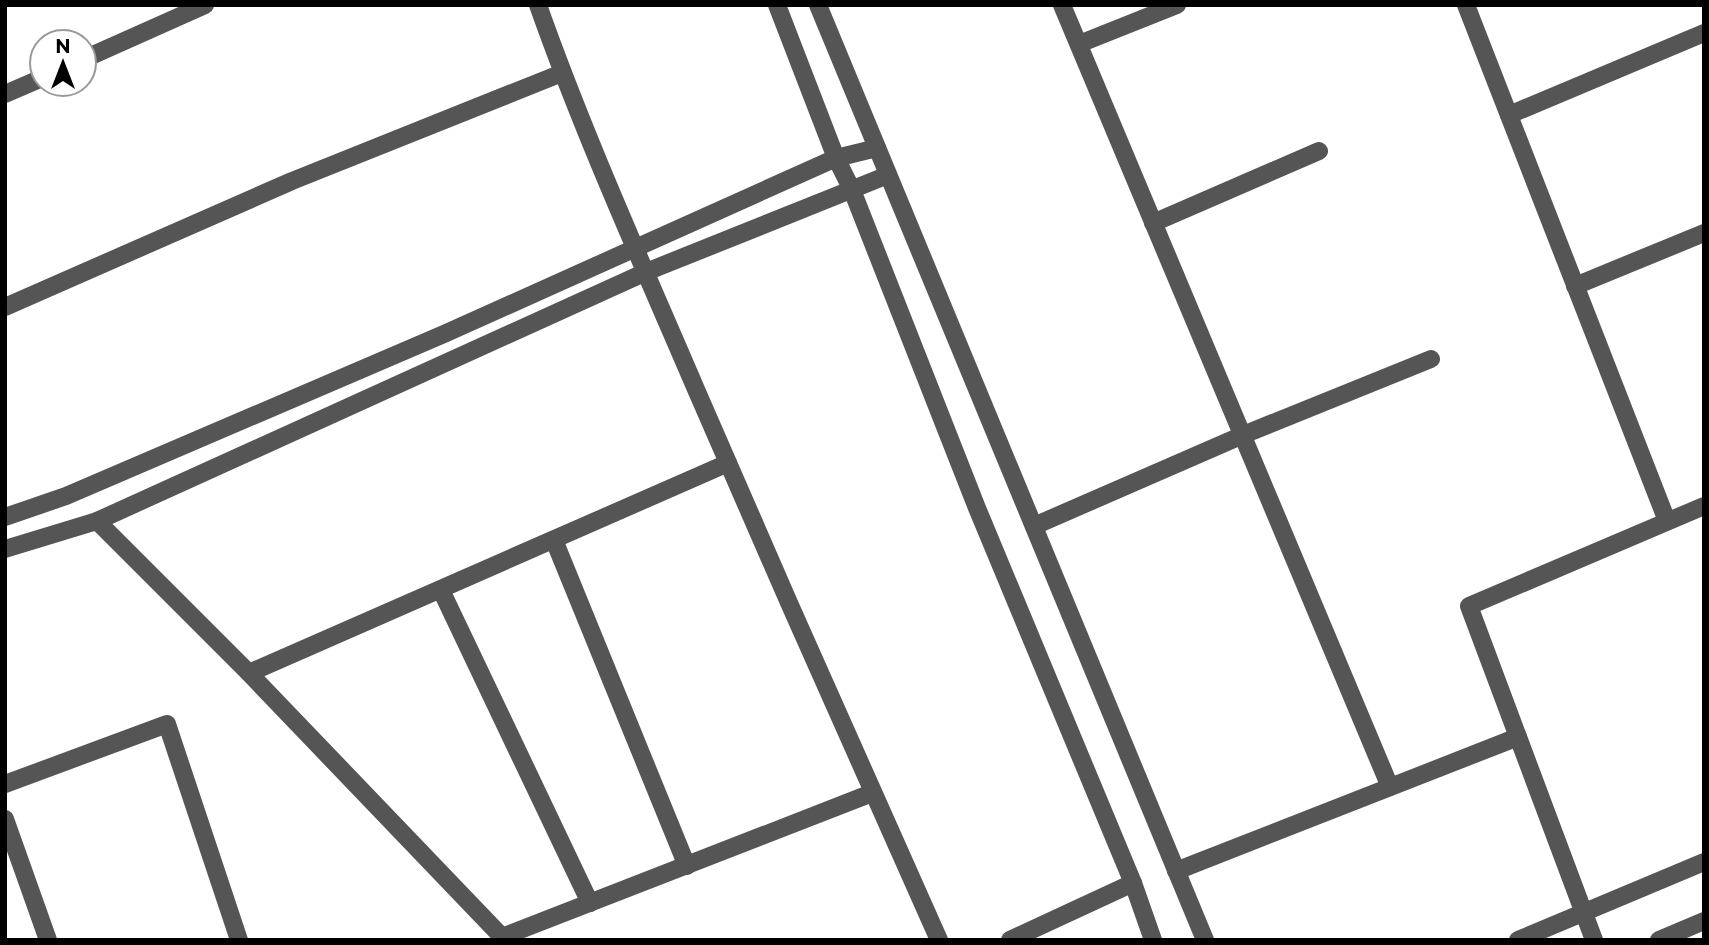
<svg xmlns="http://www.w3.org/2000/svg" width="1709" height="945" viewBox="0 0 1709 945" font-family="Montserrat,sans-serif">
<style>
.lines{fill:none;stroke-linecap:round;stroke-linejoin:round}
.minor{stroke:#555;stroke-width:18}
</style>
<rect width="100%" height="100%" fill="#fff"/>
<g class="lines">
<g class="minor">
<path d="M 538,5 C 584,135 641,261 695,387 C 775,572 856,756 939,940"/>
<polyline points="777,5 836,158 852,190 977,508 1133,883 1153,940"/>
<polyline points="818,5 1205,940"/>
<polyline points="1062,5 1390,787"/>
<polyline points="1466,5 1667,521"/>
<polyline points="1079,44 1177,5"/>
<polyline points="84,59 205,5"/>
<polyline points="5,94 42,78"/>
<polyline points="1509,115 1704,33"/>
<polyline points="1153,223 1319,151"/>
<polyline points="1575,286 1704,233"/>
<polyline points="5,307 292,181 562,73"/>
<polyline points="5,517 66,496 444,334 836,158 877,148"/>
<polyline points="97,521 646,272 888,175"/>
<polyline points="1034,526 1243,435 1431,359"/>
<polyline points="554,540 687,866"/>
<polyline points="5,549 97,521 249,673 505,940"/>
<polyline points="441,590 590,903"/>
<polyline points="249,673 728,463"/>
<polyline points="5,784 167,724 239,940"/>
<polyline points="5,819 48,940"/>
<polyline points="1176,871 1518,737"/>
<polyline points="502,937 872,793"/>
<polyline points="1010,940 1133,883"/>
<polyline points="1518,940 1704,862"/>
<polyline points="1594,940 1469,606 1704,506"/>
<polyline points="1659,940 1704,921"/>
</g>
</g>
<rect width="1709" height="945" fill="none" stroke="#000000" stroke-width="14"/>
<g transform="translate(63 63)"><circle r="33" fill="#ffffff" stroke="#999999" stroke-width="2"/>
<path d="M0-5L12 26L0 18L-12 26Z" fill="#000000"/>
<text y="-10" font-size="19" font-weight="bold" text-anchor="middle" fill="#000000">N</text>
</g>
</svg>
